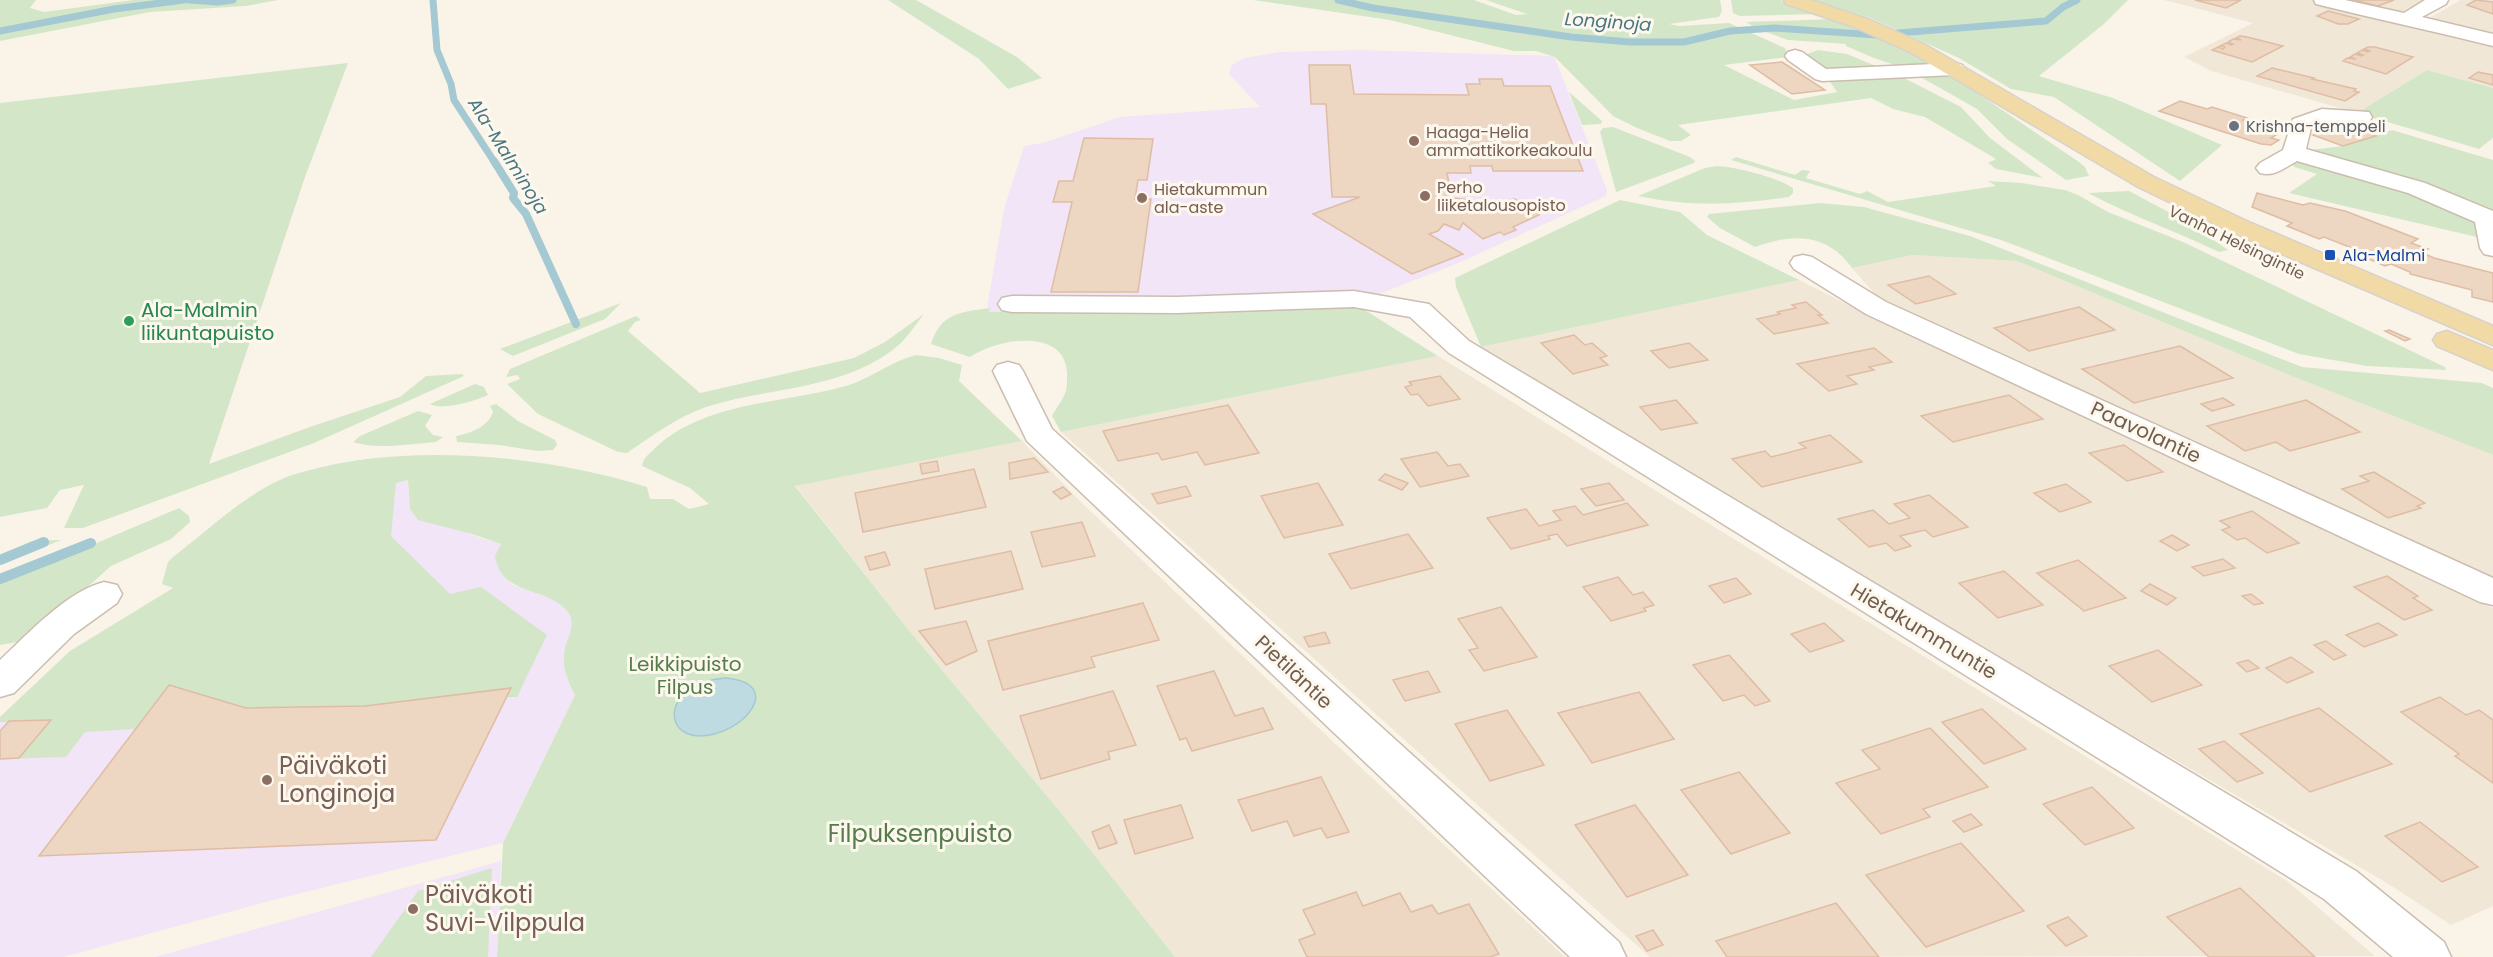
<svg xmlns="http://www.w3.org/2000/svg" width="2493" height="957" viewBox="0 0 2493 957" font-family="Poppins,sans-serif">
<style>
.residential{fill:#f1e7d7}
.education{fill:#f1e5f7}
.green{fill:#d3e7c8}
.water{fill:#bedbe2;stroke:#a5c9d3;stroke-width:1.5}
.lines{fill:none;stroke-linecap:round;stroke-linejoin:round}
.stream-far2{stroke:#a5c9d3;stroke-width:7}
.stream-far1{stroke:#a5c9d3;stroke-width:8}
.stream{stroke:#a5c9d3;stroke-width:10}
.building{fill:#edd6c2;stroke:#debda4;stroke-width:1.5}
.minor-casing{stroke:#cbbdaf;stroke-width:3}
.major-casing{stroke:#d8d2cd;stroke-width:3}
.minor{fill:#fff;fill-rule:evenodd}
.major{fill:#f2daa7;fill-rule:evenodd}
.worship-dot{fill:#6b7280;stroke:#fdf8ee;stroke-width:2}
.education-dot{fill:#8d6e63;stroke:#fdf8ee;stroke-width:2}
.transit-dot{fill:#1a4fb4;stroke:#fdf8ee;stroke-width:2}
.leisure-dot{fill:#2e9e5b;stroke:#fdf8ee;stroke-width:2}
.labels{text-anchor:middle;stroke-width:6;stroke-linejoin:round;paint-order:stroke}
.far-worship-label{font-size:16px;fill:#5b616d;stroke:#fdf8ee;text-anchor:start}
.far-education-label{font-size:16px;fill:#785e54;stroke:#fdf8ee;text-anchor:start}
.far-street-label{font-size:16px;fill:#725d4e;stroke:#fdf8ee}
.far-transit-label{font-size:16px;fill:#164399;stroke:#fdf8ee;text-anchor:start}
.far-water-label{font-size:18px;font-style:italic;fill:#4a7683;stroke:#fdf8ee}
.leisure-label{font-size:20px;fill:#27864d;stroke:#fdf8ee;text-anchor:start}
.street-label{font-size:20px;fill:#725d4e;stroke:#fdf8ee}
.park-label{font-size:20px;fill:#567c4b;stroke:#fdf8ee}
.near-education-label{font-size:24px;fill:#785e54;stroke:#fdf8ee;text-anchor:start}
.near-park-label{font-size:24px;fill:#567c4b;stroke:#fdf8ee}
</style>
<rect width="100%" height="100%" fill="#faf4e8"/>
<g class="residential">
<polygon points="2164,0 2313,0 2493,45 2493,88 2427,70 2357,113 2211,71 2184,57 2253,23"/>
<polygon points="2334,0 2423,0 2402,12 2381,11"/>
<polygon points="2461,0 2493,0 2493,35 2432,19 2431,17"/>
<polygon points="1913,255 2017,261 2294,377 2493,455 2493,580 1881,301 1852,268"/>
<polygon points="1799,280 1892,327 2493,608 2493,906 2451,925 2387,883 2120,728 1481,347"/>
<polygon points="1438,356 2287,881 2375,956 1650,957 1456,786 1061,432"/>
<polygon points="1022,441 1082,503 1328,737 1565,957 1175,957 1062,814 908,629 795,485"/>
</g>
<g class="education">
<polygon points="1359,50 1554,56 1607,190 1606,196 1456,264 1364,300 1215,310 988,312 988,302 1004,209 1024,146 1043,143 1120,117 1260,107 1229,74 1232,65 1244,58 1281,52"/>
<polygon points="408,480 410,509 480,538 502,544 503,575 513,585 556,600 569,613 573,624 564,654 566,677 575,695 503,843 277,899 63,957 0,957 0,717 70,651 141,609 328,486 396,483"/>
<polygon points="501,861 497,957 155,957"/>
</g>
<g class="green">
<polygon points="0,0 36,0 30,8 44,12 133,0 278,0 246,6 150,12 0,41"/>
<polygon points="888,0 916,0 1017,57 1042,78 1008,89 979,59"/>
<polygon points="1253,0 1474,0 1516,15 1527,14 1486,0 1720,0 1722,11 1719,17 1669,24 1680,26 1729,23 1785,48 1788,57 1724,65 1794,100 1837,92 1828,79 1900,76 1961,107 1990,138 2043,178 1996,169 1988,163 1996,159 1925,117 1893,109 1871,98 1678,125 1691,135 1681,141 1670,141 1637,128 1613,116 1555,57 1536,51 1514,51 1390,20"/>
<polygon points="1731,0 1780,0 1822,14 1740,16 1733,13"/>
<polygon points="1813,0 2128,0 2104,24 2039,76 2113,98 2222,145 2180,181 2054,97 2011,89 1959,58 1868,17"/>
<polygon points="1833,19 1873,34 1756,28 1746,22"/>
<path d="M 1777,30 L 1879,37 L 1931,63 C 1905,75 1870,56 1846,46 L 1846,44 L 1788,40 L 1763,31 Z"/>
<polygon points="1818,50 1847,54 1881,68 1822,70 1802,56"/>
<polygon points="348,63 305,177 209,464 307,428 400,397 426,376 462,374 464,376 314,443 83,528 64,528 84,485 60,490 47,508 0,517 0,103"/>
<polygon points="2427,70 2493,88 2493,138 2479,149 2357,113"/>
<polygon points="1949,74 2079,162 2085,167 2089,176 2066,180 2007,139 1977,109 1917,75"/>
<polygon points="1569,92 1602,121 1601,124 1582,125"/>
<polygon points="1613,127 1690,157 1695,161 1694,163 1616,192 1600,132 1603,128"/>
<polygon points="2392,130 2493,160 2493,213 2492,210 2371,173 2310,150 2343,146"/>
<polygon points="1736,157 1795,175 1802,170 1810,171 1806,178 1860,194 1867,191 1888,202 1996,186 1988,181 2022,183 2065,190 2078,195 2108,212 2183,242 2445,367 2446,370 2367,366 2299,354 2001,240 1731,160"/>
<path d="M 2298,162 C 2356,168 2421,195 2475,218 L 2481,238 L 2289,193 L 2317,174 L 2294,167 L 2292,163 Z"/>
<path d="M 1717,166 C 1737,167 1776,177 1793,188 L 1793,193 L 1789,197 C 1739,205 1688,207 1638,196 L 1705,168 Z"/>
<path d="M 2129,191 L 2191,224 L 2228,250 L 2219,252 C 2176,231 2131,216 2088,193 Z"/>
<polygon points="1620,200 1680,212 1707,235 1799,280 1481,347 1456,287 1455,278"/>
<path d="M 1820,203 L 1864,207 L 1970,236 L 2302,367 L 2482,383 L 2493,388 L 2493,455 L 2294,377 L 2017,261 L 1913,255 L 1852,268 C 1827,233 1793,233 1755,247 L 1720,228 L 1707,217 L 1709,214 Z"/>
<path d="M 1352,302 L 1438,356 L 1061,432 L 1052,416 C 1056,408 1063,400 1066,391 C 1067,387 1067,381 1067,377 C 1069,326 997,338 970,357 L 931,344 C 941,313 960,312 990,308 L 989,312 L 1215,310 Z"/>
<polygon points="621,303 605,319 513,356 500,349"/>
<path d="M 924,314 C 916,324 909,335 901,343 C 847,391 771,386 706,407 C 677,417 652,436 627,453 L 618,452 L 538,414 L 507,384 L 520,379 L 518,375 L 506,377 L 510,369 L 636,316 L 641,320 L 635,322 L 628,331 L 700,393 L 854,358 L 885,342 Z"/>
<path d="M 916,355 L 939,358 L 962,365 L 959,381 L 1022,441 L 795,486 L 908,629 L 1062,814 L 1175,957 L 497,957 L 503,843 L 575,695 C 568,682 563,671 564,656 C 564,641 578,626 568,612 C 548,586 501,597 495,556 L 501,544 L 472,534 L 418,520 L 410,509 L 408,480 L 396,483 L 391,536 L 450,594 L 481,587 L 547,635 L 517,697 L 506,697 L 510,688 L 365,706 L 246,708 L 169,685 L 135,729 L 85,732 L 66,757 L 0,759 L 0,731 L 8,722 L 0,722 L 0,717 L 70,651 L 173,588 L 162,584 L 168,562 L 173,557 C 206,532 242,497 280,480 C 289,475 300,473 310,470 C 411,442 548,456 647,487 L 650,499 L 673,499 L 689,509 L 709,504 L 690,488 L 642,466 C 643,458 649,454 655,448 C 707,400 785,404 849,385 C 873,377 892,361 916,355 Z"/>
<path d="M 475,384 L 484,387 L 488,395 C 476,401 440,411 430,404 Z"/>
<path d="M 496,404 L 518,421 L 555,440 L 557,445 L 553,450 L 538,451 L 499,445 L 457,442 L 456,436 C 471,433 488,427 493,412 L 490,406 Z"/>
<path d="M 418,411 L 432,415 L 425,426 L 433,435 L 443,437 L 436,442 C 409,444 379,450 353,442 L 360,436 Z"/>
<polygon points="179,508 189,516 190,522 171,539 111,566 28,640 0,645 0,584"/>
<polygon points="61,540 0,565 0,555 32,541"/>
<polygon points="492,868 488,957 371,957 418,891"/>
</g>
<path class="water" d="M 725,678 C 787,683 743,736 699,736 C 671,735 667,708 686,692 C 697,683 711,679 725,678 Z"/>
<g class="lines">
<g class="stream-far2">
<polyline points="189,0 218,2 233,0"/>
<polyline points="433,0 437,50 451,84 454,100 495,163"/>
<polyline points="1338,0 1373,8 1571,37 1629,42 1684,42 1730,31 1775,28 1877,35"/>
<polyline points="0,31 114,9 184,0"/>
<polyline points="1898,33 2046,21 2063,7 2077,0"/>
</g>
<polyline class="stream-far1" points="494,161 514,193 513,198 526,214 576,324"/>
<g class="stream">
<polyline points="0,560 44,542"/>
<polyline points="0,579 91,543"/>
</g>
</g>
<g class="building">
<polygon points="2195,0 2241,0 2226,8"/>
<polygon points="2353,0 2394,0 2378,6"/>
<polygon points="2476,0 2493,2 2493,14 2467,5"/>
<polygon points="2328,11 2359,19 2348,24 2338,24 2317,16"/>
<polygon points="2240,36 2247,37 2283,46 2252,62 2212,50 2218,47 2223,49 2225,47 2220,46 2226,43 2231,45 2233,44 2228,42 2233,39 2241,40 2236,38"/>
<polygon points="2368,47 2375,47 2413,57 2386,74 2343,61 2347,58 2356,59 2350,57 2355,54 2361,56 2363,55 2357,53 2362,50 2368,52 2370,51 2364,49"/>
<polygon points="1782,62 1825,90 1792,94 1750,65"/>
<polygon points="1309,65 1350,65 1354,94 1469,95 1466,84 1480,84 1479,79 1502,79 1504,86 1550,86 1574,148 1557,148 1560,155 1577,156 1583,171 1493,171 1492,166 1470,166 1471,173 1447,173 1452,198 1474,200 1468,206 1515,199 1539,215 1513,227 1516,230 1504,235 1500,232 1483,239 1463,223 1459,230 1444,224 1438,231 1429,234 1463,254 1412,274 1313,214 1360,197 1332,197 1326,104 1311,104"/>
<polygon points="2272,68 2314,78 2312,79 2356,89 2354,91 2359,92 2345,101 2257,76"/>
<polygon points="2478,72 2493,75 2493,85 2469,78"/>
<polygon points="2180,101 2207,109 2212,107 2247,118 2243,120 2281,132 2271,138 2279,140 2271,145 2261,144 2159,111"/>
<polygon points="2346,125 2376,136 2343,146 2313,135"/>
<polygon points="1084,138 1153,139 1147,180 1138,180 1135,199 1151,199 1138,292 1051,292 1072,202 1053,202 1059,181 1073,181"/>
<polygon points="2257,193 2303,205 2310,203 2345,211 2418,239 2411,243 2428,249 2421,252 2434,258 2493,273 2493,302 2472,297 2472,290 2410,274 2410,272 2391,264 2385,266 2352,252 2357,250 2324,237 2319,239 2287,226 2292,223 2252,207"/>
<polygon points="1929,276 1956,294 1916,304 1888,285"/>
<polygon points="1806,302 1822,315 1818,315 1828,323 1774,334 1757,319 1780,314 1777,312 1796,308 1792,305"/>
<polygon points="2079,307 2115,330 2029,351 1994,328"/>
<polygon points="2389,330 2410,339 2405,341 2385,331"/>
<polygon points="1574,335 1585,345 1592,343 1607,356 1600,358 1608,365 1573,374 1541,343"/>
<polygon points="1689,343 1708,360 1669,368 1651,351"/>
<polygon points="2180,346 2233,378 2134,403 2082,369"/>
<polygon points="1874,348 1892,362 1869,367 1874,370 1847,376 1857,384 1829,391 1797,364"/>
<polygon points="1440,376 1460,399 1428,406 1418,394 1411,395 1405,387 1412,385 1409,382"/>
<polygon points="2009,395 2043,419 1953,442 1921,416"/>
<polygon points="2223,398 2234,405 2212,411 2201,404"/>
<polygon points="1676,400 1697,423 1661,430 1640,407"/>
<polygon points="2306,400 2360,432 2290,451 2276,442 2245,451 2207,426"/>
<polygon points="1228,405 1259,453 1205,465 1197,452 1162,460 1158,453 1118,461 1103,431"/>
<polygon points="1830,435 1862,462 1762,487 1732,459 1765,451 1771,457 1806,448 1799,443"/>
<polygon points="2124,445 2163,472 2127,481 2089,453"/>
<polygon points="1437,452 1448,466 1460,464 1469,476 1420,487 1401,459"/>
<polygon points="1034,458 1048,472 1010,479 1009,463"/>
<polygon points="937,461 939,471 922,474 920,464"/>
<polygon points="974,469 986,507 863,532 855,493"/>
<polygon points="2374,472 2425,503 2417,506 2421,508 2388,518 2342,489 2369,481 2360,476"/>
<polygon points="1385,474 1408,483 1402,490 1379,480"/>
<polygon points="1318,483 1343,525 1284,538 1261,496"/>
<polygon points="1609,483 1624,500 1596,506 1581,489"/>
<polygon points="2066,484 2091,502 2060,512 2034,493"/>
<polygon points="1186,486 1191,496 1158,504 1152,494"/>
<polygon points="1063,487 1071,494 1061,499 1053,492"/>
<polygon points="1929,495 1968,527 1933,537 1925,530 1900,536 1911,546 1895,551 1886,543 1869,547 1838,519 1873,510 1889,524 1910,518 1894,504"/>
<polygon points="1627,503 1648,525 1567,546 1557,534 1548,536 1550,539 1511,549 1487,518 1526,509 1539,526 1561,520 1553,511 1575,506 1583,515"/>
<polygon points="2252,511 2299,543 2267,553 2245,538 2237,540 2222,530 2230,527 2220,521"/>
<polygon points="1082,522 1095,556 1042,567 1031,532"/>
<polygon points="1408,534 1433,568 1351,589 1329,554"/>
<polygon points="2172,535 2189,545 2177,551 2160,541"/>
<polygon points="1011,551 1023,589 935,609 925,569"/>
<polygon points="885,552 890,565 870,570 865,557"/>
<polygon points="2223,559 2235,568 2204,576 2192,567"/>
<polygon points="2078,560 2126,598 2084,611 2037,573"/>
<polygon points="2004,571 2043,605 1998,618 1959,583"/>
<polygon points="2387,576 2418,596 2413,598 2432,610 2404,620 2354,587"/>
<polygon points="1618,577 1633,595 1643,592 1654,605 1644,608 1646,611 1611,621 1583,587"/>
<polygon points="1736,578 1751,594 1724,603 1709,586"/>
<polygon points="2150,584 2176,598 2167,605 2141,591"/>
<polygon points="2251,594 2263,603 2254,605 2242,596"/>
<polygon points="1143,603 1159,640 1091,657 1095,667 1003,690 988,641"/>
<polygon points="1501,607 1537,657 1484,671 1469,650 1478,648 1458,619"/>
<polygon points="966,621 977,651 946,665 919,631"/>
<polygon points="1824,623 1844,641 1810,652 1791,634"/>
<polygon points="2378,623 2397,635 2364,647 2346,635"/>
<polygon points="1325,632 1330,643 1309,647 1304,637"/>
<polygon points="2326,641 2346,655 2334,660 2314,645"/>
<polygon points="2158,650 2202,685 2152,702 2109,666"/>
<polygon points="1729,655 1770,701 1755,706 1744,695 1723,701 1693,665"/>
<polygon points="2291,657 2313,672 2287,683 2266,668"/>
<polygon points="2248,660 2259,668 2247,672 2237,663"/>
<polygon points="1214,671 1235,716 1263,708 1273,729 1192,751 1186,738 1180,740 1157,686"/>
<polygon points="1428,671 1440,692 1405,701 1393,680"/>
<polygon points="169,685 246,708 365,706 511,688 436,840 39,856"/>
<polygon points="1113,691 1136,745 1108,752 1110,759 1041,779 1020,716"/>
<polygon points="1639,692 1674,739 1592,763 1558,713"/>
<polygon points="2440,697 2466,715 2479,710 2493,720 2493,783 2455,756 2459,754 2401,712"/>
<polygon points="2319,708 2392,764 2310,792 2240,734"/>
<polygon points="1982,709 2026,749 1984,764 1942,722"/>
<polygon points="1507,710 1544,765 1490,781 1455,724"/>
<polygon points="51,720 19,758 0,759 0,731 9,721"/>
<polygon points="1930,728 1988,787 1923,809 1930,817 1881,834 1836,783 1880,769 1862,750"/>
<polygon points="2224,741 2263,773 2237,782 2199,749"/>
<polygon points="1739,772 1790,833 1731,854 1681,790"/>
<polygon points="1321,777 1349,832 1327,838 1321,828 1294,836 1287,821 1252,831 1238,800"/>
<polygon points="2092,787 2134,828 2085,845 2043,804"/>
<polygon points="1181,805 1193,838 1135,854 1124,820"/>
<polygon points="1635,805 1688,875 1627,897 1575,825"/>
<polygon points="1971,814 1982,825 1964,832 1953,821"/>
<polygon points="2420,822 2478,867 2442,882 2385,836"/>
<polygon points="1109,825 1117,843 1099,849 1092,832"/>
<polygon points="1961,843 2024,911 1926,947 1866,875"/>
<polygon points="2240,888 2315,957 2209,957 2167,917"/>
<polygon points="1356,892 1363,906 1400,893 1411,912 1432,905 1438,914 1469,904 1499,954 1490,957 1307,957 1299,940 1315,934 1303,910"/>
<polygon points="1836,903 1879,957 1727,957 1716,941"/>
<polygon points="2068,917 2087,936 2066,946 2047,926"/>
<polygon points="1653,930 1663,945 1647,951 1636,936"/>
</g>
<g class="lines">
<g class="minor-casing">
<g id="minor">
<path d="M 2314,0 L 2345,0 L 2404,13 L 2425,0 L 2448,0 L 2446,4 L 2422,17 L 2493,34 L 2493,46 C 2434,31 2375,19 2316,4 Z"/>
<polygon points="1795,50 1802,52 1826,69 1955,63 1962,65 1965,69 1962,73 1955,75 1822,81 1815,79 1788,60 1785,56 1788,52"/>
<path d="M 2322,109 L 2369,112 L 2372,117 L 2369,122 C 2349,127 2332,120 2311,128 L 2306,149 L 2425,183 L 2493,211 L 2493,256 L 2484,254 L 2480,248 L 2475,222 L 2408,193 L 2297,161 C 2284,168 2274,177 2260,173 L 2256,168 L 2260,163 L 2283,150 L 2293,119 Z"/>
<polygon points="1803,255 1812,257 1886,302 2493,578 2493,605 2480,602 1866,314 1794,269 1790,263 1794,257"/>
<polygon points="1354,291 1429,304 1469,341 2356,871 2444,942 2451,957 2393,957 2324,899 1449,353 1410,317 1354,307 1177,313 1012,312 1002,310 998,304 1002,298 1012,296 1177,297"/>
<polygon points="1008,362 1019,365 1023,371 1052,429 1619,942 1626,957 1570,957 1027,441 993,371 997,365"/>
<path d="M 104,582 L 117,585 L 122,594 L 117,603 L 74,634 L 14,693 L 0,697 L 0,660 C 29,633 66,592 104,582 Z"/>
</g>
</g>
<g class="major-casing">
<g id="major">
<polygon points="1784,0 1811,0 1868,19 1924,44 2154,177 2251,223 2493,326 2493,345 2233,233 2138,187 1910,52 1854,27 1786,4"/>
<polygon points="2447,331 2493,350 2493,370 2437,346 2433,340 2437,334"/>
</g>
</g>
<use href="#minor" class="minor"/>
<use href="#major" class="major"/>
</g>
<circle class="worship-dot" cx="2234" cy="126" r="6"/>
<g class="education-dot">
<circle cx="1414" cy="141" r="6"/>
<circle cx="1425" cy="196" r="6"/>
<circle cx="1142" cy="198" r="6"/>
<circle cx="267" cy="780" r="6"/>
<circle cx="413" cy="909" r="6"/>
</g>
<rect class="transit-dot" x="2324" y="249" width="12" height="12" rx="3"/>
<circle class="leisure-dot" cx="129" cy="321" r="6"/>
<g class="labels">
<g class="far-worship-label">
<text x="2246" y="132">Krishna-temppeli</text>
</g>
<g class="far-education-label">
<text x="1426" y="138">Haaga-Helia<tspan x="1426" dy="18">ammattikorkeakoulu</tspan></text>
<text x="1437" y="193">Perho<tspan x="1437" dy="18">liiketalousopisto</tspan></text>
<text x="1154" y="195">Hietakummun<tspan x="1154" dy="18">ala-aste</tspan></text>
</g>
<g class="far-street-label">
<text transform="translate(2237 242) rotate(26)" y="6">Vanha Helsingintie</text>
</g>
<g class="far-transit-label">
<text x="2342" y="261">Ala-Malmi</text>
</g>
<g class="far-water-label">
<text transform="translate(1608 22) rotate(4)" y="6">Longinoja</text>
<text transform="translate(508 156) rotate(58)" y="6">Ala-Malminoja</text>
</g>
<g class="leisure-label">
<text x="141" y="317">Ala-Malmin<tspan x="141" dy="23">liikuntapuisto</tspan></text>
</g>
<g class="street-label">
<text transform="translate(2146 432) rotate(25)" y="7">Paavolantie</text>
<text transform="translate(1924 631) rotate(31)" y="7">Hietakummuntie</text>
<text transform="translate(1294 672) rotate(43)" y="7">Pietiläntie</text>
</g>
<g class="park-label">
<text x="685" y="671">Leikkipuisto<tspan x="685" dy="23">Filpus</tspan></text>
</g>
<g class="near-education-label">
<text x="279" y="774">Päiväkoti<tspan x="279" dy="28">Longinoja</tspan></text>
<text x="425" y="903">Päiväkoti<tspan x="425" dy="28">Suvi-Vilppula</tspan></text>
</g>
<g class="near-park-label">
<text x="920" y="842">Filpuksenpuisto</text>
</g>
</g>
</svg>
